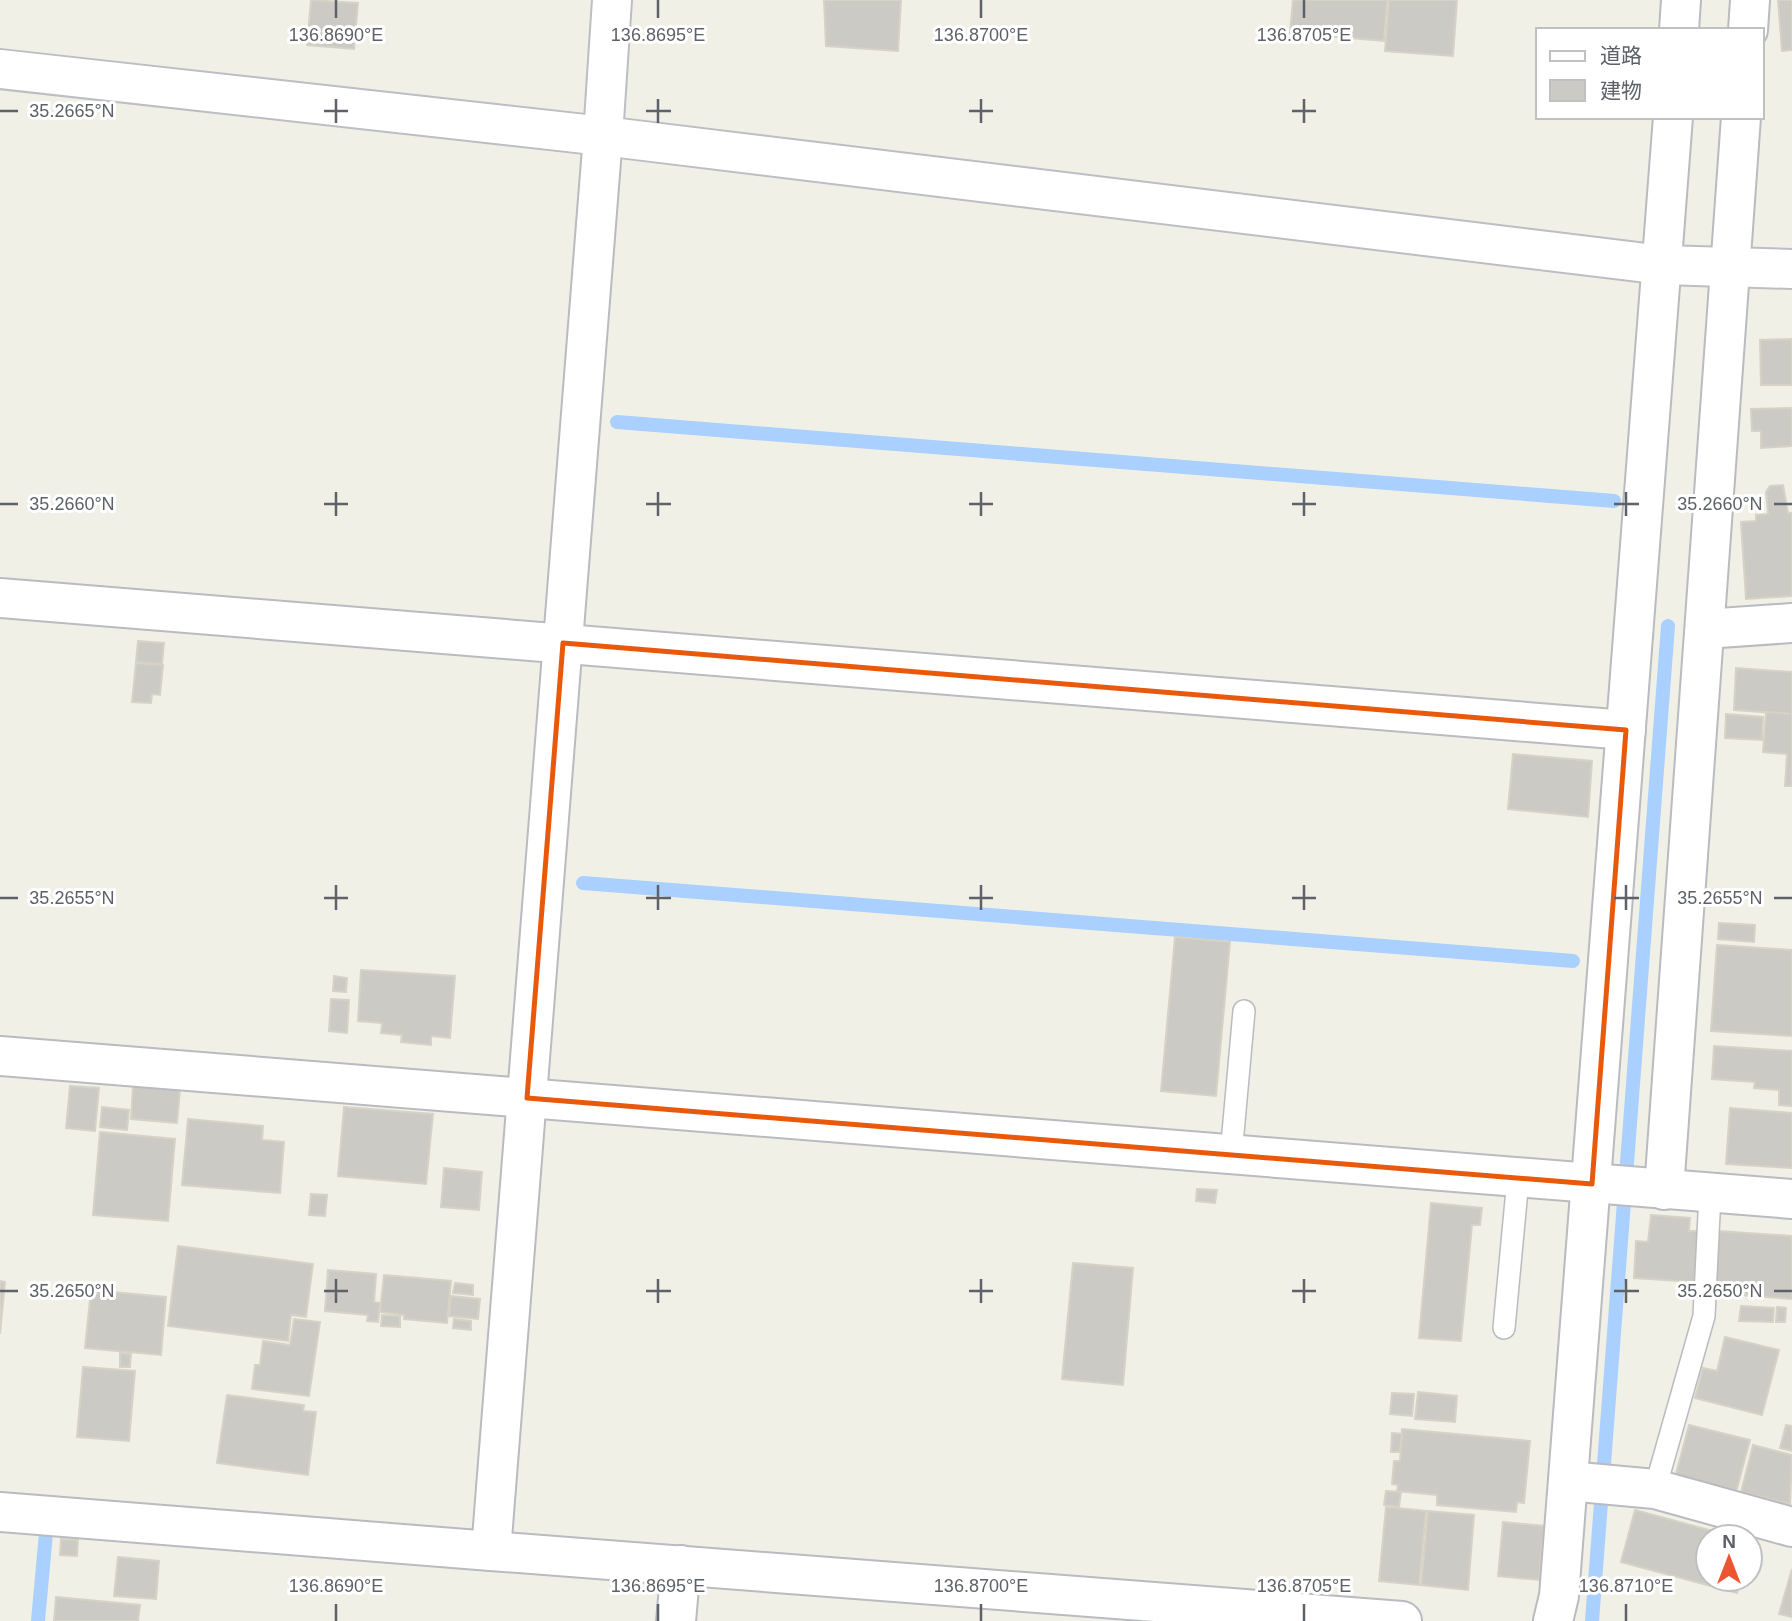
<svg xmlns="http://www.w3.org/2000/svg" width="1792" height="1621" viewBox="0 0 1792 1621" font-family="Arial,'Noto Sans JP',sans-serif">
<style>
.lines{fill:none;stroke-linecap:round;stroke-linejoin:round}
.stream{stroke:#a9d0ff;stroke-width:14}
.building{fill:#cccac4;stroke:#d6d2c5;stroke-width:2}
.lane-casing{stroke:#b9bbc0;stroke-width:24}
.street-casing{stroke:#b9bbc0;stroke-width:42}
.secondary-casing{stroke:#bcbec4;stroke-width:42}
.lane{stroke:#fff;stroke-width:21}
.street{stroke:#fff;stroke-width:38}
.secondary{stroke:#fff;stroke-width:38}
.marked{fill:none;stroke:#e8590c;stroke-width:5;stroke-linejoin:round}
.ticks{fill:none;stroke:#5e6167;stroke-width:2.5}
.ticks-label{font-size:18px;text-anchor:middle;fill:#5e6167;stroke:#fff;stroke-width:6;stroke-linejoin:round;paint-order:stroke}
</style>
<rect width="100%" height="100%" fill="#f1f0e7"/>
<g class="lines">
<g class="stream">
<polyline points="617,422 1614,501"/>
<polyline points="583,883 1573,961"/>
<polyline points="38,1621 46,1533"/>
<polyline points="1592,1621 1668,626"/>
</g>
</g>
<g class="building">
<polygon points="311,0 358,3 354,49 307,45"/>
<polygon points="824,0 901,0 898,51 826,46"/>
<polygon points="1293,0 1387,0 1384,41 1290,33"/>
<polygon points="1389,0 1457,0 1453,56 1385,51"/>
<polygon points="1778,0 1792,0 1792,50 1782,51"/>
<polygon points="1792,339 1792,385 1761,385 1760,340"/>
<polygon points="1792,408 1792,446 1761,448 1761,431 1752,431 1751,409"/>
<polygon points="1783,485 1788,513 1792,513 1792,596 1746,599 1741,522 1756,521 1756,515 1768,514 1766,492 1770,486"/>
<polygon points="138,641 164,643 162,664 136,662"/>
<polygon points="136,663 163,665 160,695 152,694 151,703 132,702"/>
<polygon points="1736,668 1792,672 1792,714 1734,710"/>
<polygon points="1766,712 1792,714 1792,786 1785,786 1787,754 1763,752"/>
<polygon points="1726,714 1763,717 1762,740 1725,738"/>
<polygon points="1513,754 1592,761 1588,817 1508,809"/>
<polygon points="1719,923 1755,925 1754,942 1718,939"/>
<polygon points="1175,937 1230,942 1216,1096 1161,1091"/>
<polygon points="1717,945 1792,950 1792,1036 1711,1031"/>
<polygon points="361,970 455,976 450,1038 431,1036 431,1045 401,1042 402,1035 381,1033 382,1023 358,1021"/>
<polygon points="334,976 347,978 346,992 333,991"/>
<polygon points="331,999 349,1000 347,1033 329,1031"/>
<polygon points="1714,1046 1792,1051 1792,1106 1779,1105 1779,1090 1754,1088 1755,1082 1712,1079"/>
<polygon points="70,1086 99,1088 95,1131 66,1128"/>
<polygon points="133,1086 180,1090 177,1123 131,1119"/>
<polygon points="102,1107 129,1110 127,1130 100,1127"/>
<polygon points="344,1107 433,1114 426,1184 338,1176"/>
<polygon points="1730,1108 1792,1113 1792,1168 1726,1164"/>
<polygon points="188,1119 263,1126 262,1140 284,1142 280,1193 182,1185"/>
<polygon points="100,1132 175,1139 168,1221 93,1215"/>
<polygon points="444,1168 482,1172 479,1210 441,1207"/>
<polygon points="1197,1189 1217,1190 1215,1203 1196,1201"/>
<polygon points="311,1194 327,1195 325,1216 309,1215"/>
<polygon points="1431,1203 1482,1208 1480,1225 1472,1225 1461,1341 1419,1338"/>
<polygon points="1651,1215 1690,1218 1689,1231 1698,1231 1695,1282 1634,1278 1636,1241 1648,1242"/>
<polygon points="1719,1231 1792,1236 1792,1299 1715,1293"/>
<polygon points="178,1246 313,1264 306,1317 291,1315 288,1341 168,1326"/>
<polygon points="1073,1263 1133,1268 1123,1385 1062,1379"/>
<polygon points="328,1270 376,1274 374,1302 380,1303 378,1322 367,1321 368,1315 325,1311"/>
<polygon points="384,1275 451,1281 447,1323 404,1319 404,1315 380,1312"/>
<polygon points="0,1281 5,1282 0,1334"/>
<polygon points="455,1283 473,1285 473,1295 453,1293"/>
<polygon points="91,1290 166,1297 161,1355 85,1348"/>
<polygon points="451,1296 480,1299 478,1319 449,1316"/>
<polygon points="1741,1306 1774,1308 1773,1322 1739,1321"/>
<polygon points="1777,1307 1786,1308 1785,1322 1776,1322"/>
<polygon points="382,1315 400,1316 400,1327 381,1326"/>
<polygon points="294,1319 320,1322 309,1396 252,1389 255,1365 260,1365 263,1341 290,1345"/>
<polygon points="454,1319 471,1321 471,1330 453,1328"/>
<polygon points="1725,1337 1779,1350 1762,1415 1695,1398 1703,1368 1717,1371"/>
<polygon points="120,1353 131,1354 130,1367 120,1367"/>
<polygon points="83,1367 135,1371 129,1441 77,1437"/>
<polygon points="1418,1392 1457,1396 1455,1422 1415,1419"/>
<polygon points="1392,1393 1414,1394 1412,1416 1390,1414"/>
<polygon points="227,1395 304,1405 303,1411 316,1412 308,1475 217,1463"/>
<polygon points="1689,1425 1750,1440 1734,1500 1674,1481"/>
<polygon points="1786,1425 1792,1426 1792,1451 1780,1448"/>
<polygon points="1402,1429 1530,1441 1524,1503 1517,1502 1516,1512 1437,1505 1437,1495 1397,1491 1398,1485 1392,1484 1394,1461 1400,1461"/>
<polygon points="1392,1433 1402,1434 1400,1452 1391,1452"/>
<polygon points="1753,1445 1792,1455 1790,1504 1741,1492"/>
<polygon points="1386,1491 1401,1492 1399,1507 1384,1505"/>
<polygon points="1386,1507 1426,1511 1419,1585 1379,1581"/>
<polygon points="1635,1510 1735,1537 1708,1537 1708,1579 1741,1579 1737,1593 1621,1562"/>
<polygon points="1428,1511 1474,1515 1468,1590 1421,1585"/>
<polygon points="1503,1522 1544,1526 1539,1580 1498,1576"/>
<polygon points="61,1539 78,1540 77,1556 60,1555"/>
<polygon points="118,1557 159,1561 156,1599 114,1596"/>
<polygon points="1792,1569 1792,1617 1779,1614"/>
<polygon points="56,1597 140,1605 138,1621 54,1621"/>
</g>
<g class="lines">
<g class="lane-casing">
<g id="lane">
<polyline points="1231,1155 1244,1011"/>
<polyline points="1504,1328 1518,1179"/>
<polyline points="1655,1489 1704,1316 1710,1194"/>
</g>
</g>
<g class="street-casing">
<g id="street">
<polyline points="1679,30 1681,0"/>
<polyline points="1748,30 1750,0"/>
<polyline points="0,598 1626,730"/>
<polyline points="1705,629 1792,623"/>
<polyline points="0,1056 1792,1199"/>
<polyline points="1664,1190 1741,117"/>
<polyline points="1568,1481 1655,1489 1792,1527"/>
<polyline points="0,1512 491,1551 603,136"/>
<polyline points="491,1551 1402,1621"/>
<polyline points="676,1621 681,1565"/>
<polyline points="1553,1621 1559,1596 1673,117"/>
</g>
</g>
<g class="secondary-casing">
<g id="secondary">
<polyline points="0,69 603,136 1663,265 1792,269"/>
<polyline points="603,136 612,0"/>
</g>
</g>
<use href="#lane" class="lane"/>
<use href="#street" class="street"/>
<use href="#secondary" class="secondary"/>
</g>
<path class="marked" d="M 563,643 L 1626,730 L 1592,1184 L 527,1098 Z"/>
<path class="ticks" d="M 336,0 L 336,18M 658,0 L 658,18M 981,0 L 981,18M 1304,0 L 1304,18M 336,99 L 336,123M 658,99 L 658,123M 981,99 L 981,123M 1304,99 L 1304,123M 0,111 L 18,111M 324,111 L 348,111M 646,111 L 671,111M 969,111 L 993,111M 1292,111 L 1316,111M 336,492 L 336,516M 658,492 L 658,516M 981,492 L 981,516M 1304,492 L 1304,516M 1626,492 L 1626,516M 0,504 L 18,504M 324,504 L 348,504M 646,504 L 671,504M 969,504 L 993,504M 1292,504 L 1316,504M 1614,504 L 1639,504M 1774,504 L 1792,504M 336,885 L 336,910M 658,885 L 658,910M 981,885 L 981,910M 1304,885 L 1304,910M 1626,885 L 1626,910M 0,898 L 18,898M 324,898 L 348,898M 646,898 L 671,898M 969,898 L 993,898M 1292,898 L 1316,898M 1614,898 L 1639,898M 1774,898 L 1792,898M 336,1279 L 336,1303M 658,1279 L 658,1303M 981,1279 L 981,1303M 1304,1279 L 1304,1303M 1626,1279 L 1626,1303M 0,1291 L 18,1291M 324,1291 L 348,1291M 646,1291 L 671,1291M 969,1291 L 993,1291M 1292,1291 L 1316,1291M 1614,1291 L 1639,1291M 1774,1291 L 1792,1291M 336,1604 L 336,1621M 658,1604 L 658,1621M 981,1604 L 981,1621M 1304,1604 L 1304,1621M 1626,1604 L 1626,1621"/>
<g class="ticks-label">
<text x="336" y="41">136.8690°E</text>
<text x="658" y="41">136.8695°E</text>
<text x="981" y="41">136.8700°E</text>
<text x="1304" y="41">136.8705°E</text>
<text x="72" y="117">35.2665°N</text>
<text x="72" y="510">35.2660°N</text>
<text x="1720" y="510">35.2660°N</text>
<text x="72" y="904">35.2655°N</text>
<text x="1720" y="904">35.2655°N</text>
<text x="72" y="1297">35.2650°N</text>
<text x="1720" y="1297">35.2650°N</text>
<text x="336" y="1592">136.8690°E</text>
<text x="658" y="1592">136.8695°E</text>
<text x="981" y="1592">136.8700°E</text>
<text x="1304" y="1592">136.8705°E</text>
<text x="1626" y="1592">136.8710°E</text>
</g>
<rect x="1536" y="28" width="228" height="91" fill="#ffffff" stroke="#bfc0c2" stroke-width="2"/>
<rect x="1550" y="51" width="35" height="10" fill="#ffffff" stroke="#bfc0c2" stroke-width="2"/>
<text x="1600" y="63" font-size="21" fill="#5e6167">道路</text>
<rect x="1550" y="80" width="35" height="21" fill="#cccac4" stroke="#bfc0c2" stroke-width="2"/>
<text x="1600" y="98" font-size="21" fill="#5e6167">建物</text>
<g transform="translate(1729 1558)"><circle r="33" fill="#ffffff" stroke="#bfc0c2" stroke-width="2"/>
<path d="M0-5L12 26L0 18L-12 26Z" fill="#eb5533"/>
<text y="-10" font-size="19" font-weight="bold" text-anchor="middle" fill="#5e6167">N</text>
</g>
</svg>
